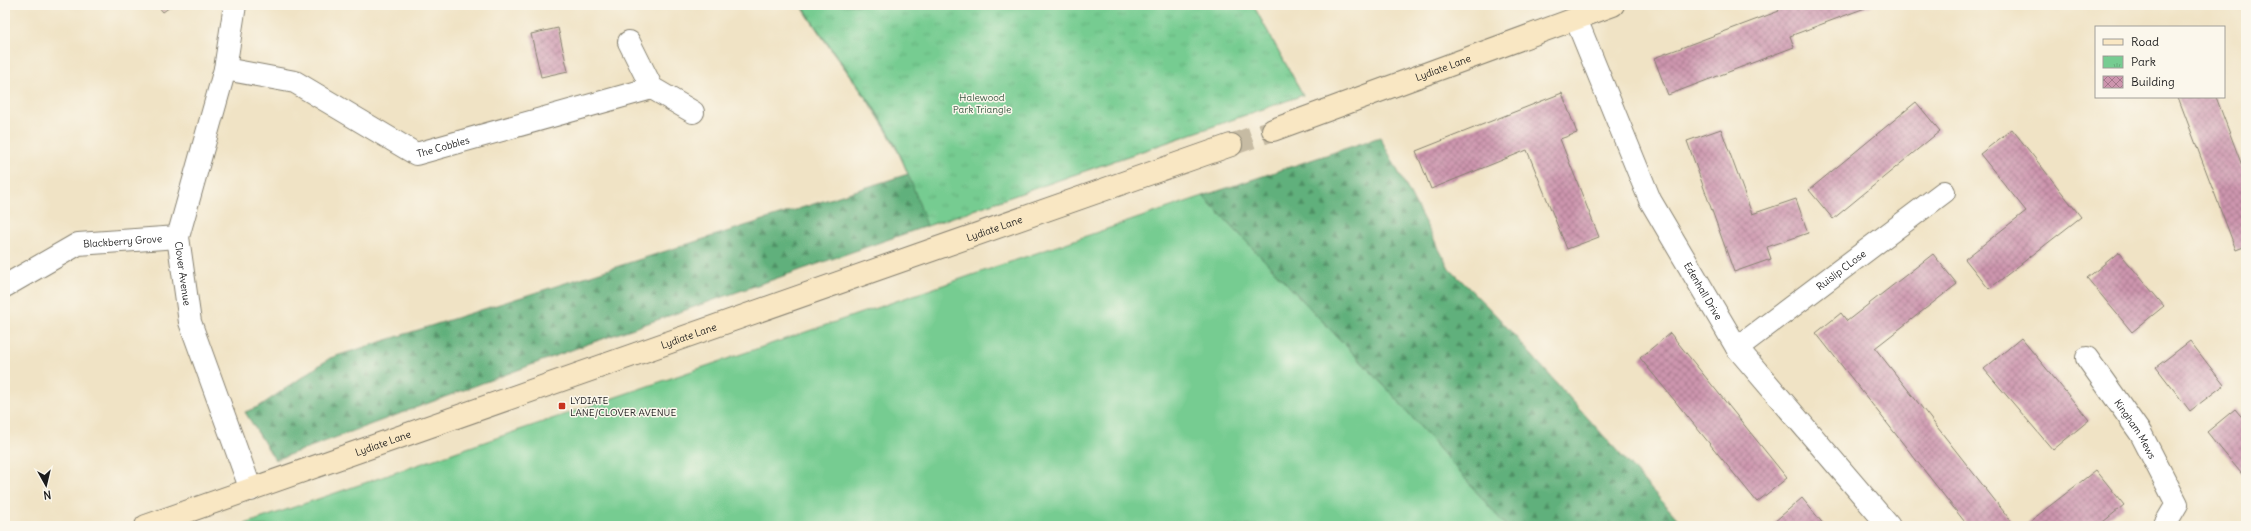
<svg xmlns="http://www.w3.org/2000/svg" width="2251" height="531" viewBox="0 0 2251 531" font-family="Delius,sans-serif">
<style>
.green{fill:#76cc91;stroke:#497456}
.forest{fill:url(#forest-firs);stroke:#3e664c}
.park{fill:url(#park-tufts);stroke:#497456}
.building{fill:url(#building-cross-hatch)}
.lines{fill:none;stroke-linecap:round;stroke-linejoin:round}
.secondary-tunnel{stroke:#c6bba3;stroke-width:22;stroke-dasharray:22 11;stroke-linecap:butt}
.street-casing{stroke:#868070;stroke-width:24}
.secondary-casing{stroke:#868070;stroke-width:24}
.street{stroke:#fff;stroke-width:22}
.secondary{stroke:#f9e7c3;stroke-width:22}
.poi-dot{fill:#c8321e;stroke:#fbf7ec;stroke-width:1.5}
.labels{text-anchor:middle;stroke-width:3;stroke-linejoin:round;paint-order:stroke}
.street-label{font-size:10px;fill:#1c1c1c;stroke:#fbf7ec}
.park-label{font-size:10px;fill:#3c5a45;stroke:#fbf7ec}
.poi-label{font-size:10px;fill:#1c1c1c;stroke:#fbf7ec;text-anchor:start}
</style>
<defs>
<pattern id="forest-firs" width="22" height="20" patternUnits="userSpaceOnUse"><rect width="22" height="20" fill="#60b07b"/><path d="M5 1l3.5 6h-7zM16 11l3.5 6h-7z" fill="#4e8e64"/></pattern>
<pattern id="park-tufts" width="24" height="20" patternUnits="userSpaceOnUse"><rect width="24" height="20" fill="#76cc91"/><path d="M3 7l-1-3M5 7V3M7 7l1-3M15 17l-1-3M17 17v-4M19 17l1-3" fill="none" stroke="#66af7c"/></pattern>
<pattern id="building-cross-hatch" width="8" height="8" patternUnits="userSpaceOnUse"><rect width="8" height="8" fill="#cd95ae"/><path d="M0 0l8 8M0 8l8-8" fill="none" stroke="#a6798d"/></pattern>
</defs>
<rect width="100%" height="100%" fill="#fbf7ec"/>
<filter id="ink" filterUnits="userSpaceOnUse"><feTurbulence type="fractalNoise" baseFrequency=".025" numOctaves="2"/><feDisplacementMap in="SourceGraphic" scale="8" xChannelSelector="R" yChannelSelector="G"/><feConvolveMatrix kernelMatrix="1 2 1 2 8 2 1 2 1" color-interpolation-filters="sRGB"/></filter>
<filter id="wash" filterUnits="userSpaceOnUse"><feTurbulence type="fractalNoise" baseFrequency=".012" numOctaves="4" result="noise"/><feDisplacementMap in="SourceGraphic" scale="16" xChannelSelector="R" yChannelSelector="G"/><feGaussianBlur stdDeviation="0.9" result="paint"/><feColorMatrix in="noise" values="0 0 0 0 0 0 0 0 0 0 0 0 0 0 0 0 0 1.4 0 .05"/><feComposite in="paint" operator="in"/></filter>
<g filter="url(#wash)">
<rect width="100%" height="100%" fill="#f0e3c5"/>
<polygon class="green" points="1203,196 1393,395 1506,526 239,526"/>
<g class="forest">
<path d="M 801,5 L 1253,5 L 1303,95 L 585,345 L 275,460 L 245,412 L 260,406 L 330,358 L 908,174 C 883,111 836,62 801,5 Z"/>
<polygon points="1380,137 1449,268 1496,315 1684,526 1506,526 1393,395 1203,196"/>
</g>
<path class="park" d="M 802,5 L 1253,5 L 1303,95 L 927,226 C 914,189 901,150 880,117 C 856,78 825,44 802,5 Z"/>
<g id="blocks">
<g class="building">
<polygon points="157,5 173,5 163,12"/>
<polygon points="1776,5 1873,5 1790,36 1794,47 1668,95 1654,58 1779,11"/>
<polygon points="558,28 568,71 541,77 531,34"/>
<polygon points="1562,93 1577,133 1560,139 1599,237 1567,249 1527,150 1431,189 1416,151"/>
<polygon points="2178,97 2216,97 2246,176 2246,246 2236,250"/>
<polygon points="1916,102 1940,131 1833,219 1809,190"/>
<polygon points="1721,129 1752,214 1796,199 1808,233 1767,247 1771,259 1734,272 1687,141"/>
<polygon points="2012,129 2081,217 1989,289 1965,259 2026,211 1980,154"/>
<polygon points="2119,252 2164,306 2132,332 2087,278"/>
<polygon points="1933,254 1957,284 1875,348 2015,526 1968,526 1816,333 1841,313 1847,321"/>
<polygon points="1670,333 1787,478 1757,502 1640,358"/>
<polygon points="2021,338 2089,420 2053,450 1984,369"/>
<polygon points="2190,341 2224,385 2190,411 2156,367"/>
<polygon points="2235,409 2246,422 2246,479 2207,432"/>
<polygon points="2096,470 2124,505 2098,526 2024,526"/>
<polygon points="1802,498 1825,526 1778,526 1774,522"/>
</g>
</g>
</g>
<g filter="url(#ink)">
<use href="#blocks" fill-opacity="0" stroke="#868070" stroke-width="1"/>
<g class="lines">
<polyline class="secondary-tunnel" points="1231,145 1273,130"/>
<g class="street-casing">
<g id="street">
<path id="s1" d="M 235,5 L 225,69 L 178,237 L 190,322 L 251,490"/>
<path id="s2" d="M 1576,19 L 1650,200 L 1737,348 L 1889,526"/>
<polyline points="629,42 652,88 693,112"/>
<path id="s3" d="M 225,69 L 295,82 L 416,154 L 652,88"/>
<path id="s4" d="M 5,286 L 78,244 L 178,237"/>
<path id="s5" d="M 1737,348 L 1944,192"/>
<path id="s6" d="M 2087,358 L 2141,434 L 2177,504 L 2164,526"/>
</g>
</g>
<g class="secondary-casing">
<g id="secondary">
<path id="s7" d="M 1273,130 L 1613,5"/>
<path id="s8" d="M 146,526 L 1231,145"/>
</g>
</g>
<use href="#street" class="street"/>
<use href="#secondary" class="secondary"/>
</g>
</g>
<rect class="poi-dot" x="558" y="402" width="8" height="8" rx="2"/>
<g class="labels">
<g class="street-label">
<text dy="4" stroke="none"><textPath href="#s7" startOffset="181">Lydiate Lane</textPath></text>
<text dy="4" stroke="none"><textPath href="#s3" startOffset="240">The Cobbles</textPath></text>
<text dy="4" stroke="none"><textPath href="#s8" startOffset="899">Lydiate Lane</textPath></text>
<text dy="4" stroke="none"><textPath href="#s4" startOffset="129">Blackberry Grove</textPath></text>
<text dy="4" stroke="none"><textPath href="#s5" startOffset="130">Ruislip CLose</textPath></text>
<text dy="4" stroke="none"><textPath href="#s1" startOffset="276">Clover Avenue</textPath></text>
<text dy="4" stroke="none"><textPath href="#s2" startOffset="301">Edenhall Drive</textPath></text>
<text dy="4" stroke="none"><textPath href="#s8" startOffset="575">Lydiate Lane</textPath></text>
<text dy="4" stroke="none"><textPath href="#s6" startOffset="86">Kingham Mews</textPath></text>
<text dy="4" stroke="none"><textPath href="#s8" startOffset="251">Lydiate Lane</textPath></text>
</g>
<g class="park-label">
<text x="982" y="101">Halewood<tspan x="982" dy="12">Park Triangle</tspan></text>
</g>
<g class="poi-label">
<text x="570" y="404">LYDIATE<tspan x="570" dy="12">LANE/CLOVER AVENUE</tspan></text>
</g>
</g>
<rect width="2251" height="531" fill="none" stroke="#fbf7ec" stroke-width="20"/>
<rect x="2095" y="26" width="130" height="72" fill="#fbf7ec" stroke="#a29f99"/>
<rect x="2103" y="39" width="20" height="6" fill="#f9e7c3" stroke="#a29f99"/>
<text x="2131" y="46" font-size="12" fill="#1c1c1c">Road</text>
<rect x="2103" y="56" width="20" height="12" fill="url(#park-tufts)" stroke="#a29f99"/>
<text x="2131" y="66" font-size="12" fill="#1c1c1c">Park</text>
<rect x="2103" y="76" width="20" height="12" fill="url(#building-cross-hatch)" stroke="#a29f99"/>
<text x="2131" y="86" font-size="12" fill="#1c1c1c">Building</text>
<g transform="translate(46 485) rotate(172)" stroke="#fbf7ec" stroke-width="3" paint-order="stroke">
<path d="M0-3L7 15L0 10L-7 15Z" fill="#1c1c1c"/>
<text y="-6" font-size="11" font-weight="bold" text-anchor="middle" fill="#1c1c1c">N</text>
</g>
</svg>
